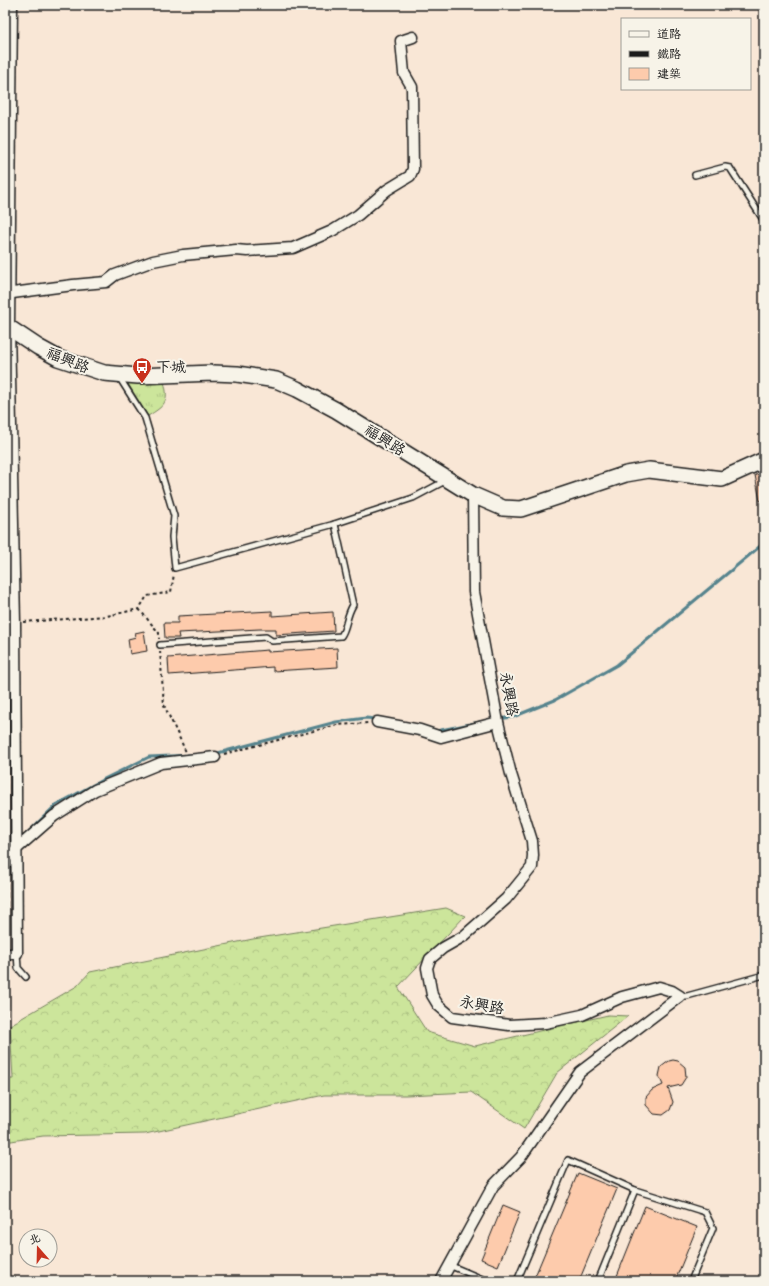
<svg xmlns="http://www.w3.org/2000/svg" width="769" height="1286" viewBox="0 0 769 1286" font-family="'Comic Neue','LXGW WenKai TC',sans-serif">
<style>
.grass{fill:url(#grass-tufts);stroke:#74805c}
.forest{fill:url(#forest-crowns);stroke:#74805c}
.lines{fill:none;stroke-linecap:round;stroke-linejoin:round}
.stream{stroke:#55838d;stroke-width:3}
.building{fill:#fdcbac;stroke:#1c1c1c}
.lane-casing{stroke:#1c1c1c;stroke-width:8}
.street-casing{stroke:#1c1c1c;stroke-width:13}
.secondary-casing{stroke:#1c1c1c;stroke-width:18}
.path{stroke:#1c1c1c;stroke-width:2;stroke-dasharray:3 3;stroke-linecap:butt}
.lane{stroke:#f7f3e8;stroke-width:5}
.street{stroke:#f7f3e8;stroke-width:10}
.secondary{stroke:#f7f3e8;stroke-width:15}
.rail{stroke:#1c1c1c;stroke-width:3;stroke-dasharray:6 3;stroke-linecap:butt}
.labels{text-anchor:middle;stroke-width:4;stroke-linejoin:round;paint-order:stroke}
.street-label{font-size:15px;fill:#1c1c1c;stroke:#f7f3e8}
.poi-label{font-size:15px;fill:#1c1c1c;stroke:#f7f3e8;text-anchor:start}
</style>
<defs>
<pattern id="grass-tufts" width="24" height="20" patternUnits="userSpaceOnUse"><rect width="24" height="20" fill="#cce59b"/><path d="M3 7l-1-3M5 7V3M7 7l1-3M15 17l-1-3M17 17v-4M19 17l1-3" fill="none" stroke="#afc485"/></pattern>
<pattern id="forest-crowns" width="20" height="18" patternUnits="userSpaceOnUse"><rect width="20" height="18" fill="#cce59b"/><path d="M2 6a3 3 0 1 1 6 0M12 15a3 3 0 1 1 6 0" fill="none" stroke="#afc485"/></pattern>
</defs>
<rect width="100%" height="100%" fill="#f9e7d6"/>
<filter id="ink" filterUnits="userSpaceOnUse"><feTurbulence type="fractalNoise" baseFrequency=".025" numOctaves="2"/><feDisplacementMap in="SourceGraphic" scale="8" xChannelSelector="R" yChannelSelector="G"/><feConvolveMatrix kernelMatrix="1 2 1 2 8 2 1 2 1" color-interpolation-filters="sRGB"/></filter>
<g filter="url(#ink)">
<path class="grass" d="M 127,382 L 164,382 C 170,402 164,406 148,416 Z"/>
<polygon class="forest" points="446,908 465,916 398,987 427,1032 475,1046 608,1015 628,1016 557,1073 524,1129 471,1092 406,1095 324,1095 145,1134 43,1136 5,1142 5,1079 13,1079 10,1025 77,986 90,972 253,939"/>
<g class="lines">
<g class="stream">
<polyline points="498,719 513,717 555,700 617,665 764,543"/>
<polyline points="436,731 485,721"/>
<polyline points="214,754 336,722 366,718 375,719"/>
<polyline points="20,840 56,805 104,779 149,757 192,755"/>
</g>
</g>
<g class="building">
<polygon points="764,474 764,500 760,501 755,475"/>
<polygon points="272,611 272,616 333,612 334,631 276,635 276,629 260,629 178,633 179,638 165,638 164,623 178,623 178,616"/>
<polygon points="144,631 147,651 130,654 128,639 136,637 135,633"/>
<polygon points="337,648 338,667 273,671 273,667 169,675 168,658 268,650 268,652"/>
<polygon points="673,1060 678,1061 685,1067 686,1077 681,1085 668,1088 673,1102 670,1110 663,1115 654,1114 646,1105 646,1097 652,1090 663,1085 659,1076 661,1067 669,1061"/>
<polygon points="578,1173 617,1189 579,1281 533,1281"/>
<polygon points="503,1205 520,1212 498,1266 481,1259"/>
<polygon points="645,1206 697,1227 675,1281 615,1281"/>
</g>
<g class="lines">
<g class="lane-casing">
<g id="lane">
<polyline points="695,175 725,167 730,168 764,221"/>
<polyline points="119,377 145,418 174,516 172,537 175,568 331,525 413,498 445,481"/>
<path d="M 160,645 L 266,637 L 272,641 L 341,636 C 347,628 346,616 353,605 L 335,524"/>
<polyline points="17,953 18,968 26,977"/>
<polyline points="680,996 687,996 764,975"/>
<polyline points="449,1265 487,1281"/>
<polyline points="517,1281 568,1160 635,1190 705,1212 713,1228 691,1281"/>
<polyline points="598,1281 635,1190"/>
</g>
</g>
<g class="street-casing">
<g id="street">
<polyline points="5,294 73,285 106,282 115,275 153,261 183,255 236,250 247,251 293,248 332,231 358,215 387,190 410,176 413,169 412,87 404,73 401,41 413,37"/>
<polyline points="377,722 420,730 441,737 498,722"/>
<polyline points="5,859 54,816 95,790 161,763 215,757"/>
<polyline points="5,955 17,953 15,623 9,327 12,5"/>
<polyline points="441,1281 493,1186 521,1157 580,1072 680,996 672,991 659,987 622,997 582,1015 545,1023 509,1025 452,1017 438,1005 432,995 427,968 430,959 443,948 464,936 506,899 532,867 533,855 532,841 511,774 498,722 474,592 473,495"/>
</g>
</g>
<g class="secondary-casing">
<polyline id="secondary" points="5,325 38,347 58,358 104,373 138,376 213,373 237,374 276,380 297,389 336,410 473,495 503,508 521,509 626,474 649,470 722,479 764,460"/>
</g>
<g class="path">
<polyline points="139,609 159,633 159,639"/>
<polyline points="24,622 107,616 139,609 147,596 171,592 174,574"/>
<polyline points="160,651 164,705 186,752"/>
<polyline points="224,754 337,725 368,723"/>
</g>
<use href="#lane" class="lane"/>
<use href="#street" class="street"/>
<use href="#secondary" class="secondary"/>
<polyline class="rail" points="5,649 7,1074"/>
</g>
</g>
<defs>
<g id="bus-pin" transform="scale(1)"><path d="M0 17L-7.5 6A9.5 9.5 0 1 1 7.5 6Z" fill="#c8321e" stroke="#f7f3e8"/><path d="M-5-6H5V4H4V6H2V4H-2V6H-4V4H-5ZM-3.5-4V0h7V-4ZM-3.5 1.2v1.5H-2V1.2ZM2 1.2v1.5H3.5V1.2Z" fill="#fff"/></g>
</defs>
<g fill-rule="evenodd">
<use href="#bus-pin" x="142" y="367"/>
</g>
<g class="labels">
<g class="street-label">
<text transform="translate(68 360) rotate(22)" y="5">福興路</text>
<text transform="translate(385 440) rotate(32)" y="5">福興路</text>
<text transform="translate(509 694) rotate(80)" y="5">永興路</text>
<text transform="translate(482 1005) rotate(10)" y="5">永興路</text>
</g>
<g class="poi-label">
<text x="156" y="372">下城</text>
</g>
</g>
<rect width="769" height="1286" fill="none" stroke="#f7f3e8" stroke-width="20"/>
<rect x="10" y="10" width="749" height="1266" fill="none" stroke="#1c1c1c" stroke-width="1.5" filter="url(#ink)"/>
<rect x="621" y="18" width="130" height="72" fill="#f7f3e8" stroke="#9f9d96"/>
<rect x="629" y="31" width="20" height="6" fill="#f7f3e8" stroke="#9f9d96"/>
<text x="657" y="38" font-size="12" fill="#1c1c1c">道路</text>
<rect x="629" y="51" width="20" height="6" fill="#1c1c1c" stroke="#9f9d96"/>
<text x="657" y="58" font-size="12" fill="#1c1c1c">鐵路</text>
<rect x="629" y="68" width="20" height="12" fill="#fdcbac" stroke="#9f9d96"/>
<text x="657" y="78" font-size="12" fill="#1c1c1c">建築</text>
<g transform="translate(38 1248) rotate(340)"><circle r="19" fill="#f7f3e8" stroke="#9f9d96"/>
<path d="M0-3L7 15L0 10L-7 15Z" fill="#c8321e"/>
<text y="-6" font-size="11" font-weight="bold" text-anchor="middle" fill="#1c1c1c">北</text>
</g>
</svg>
